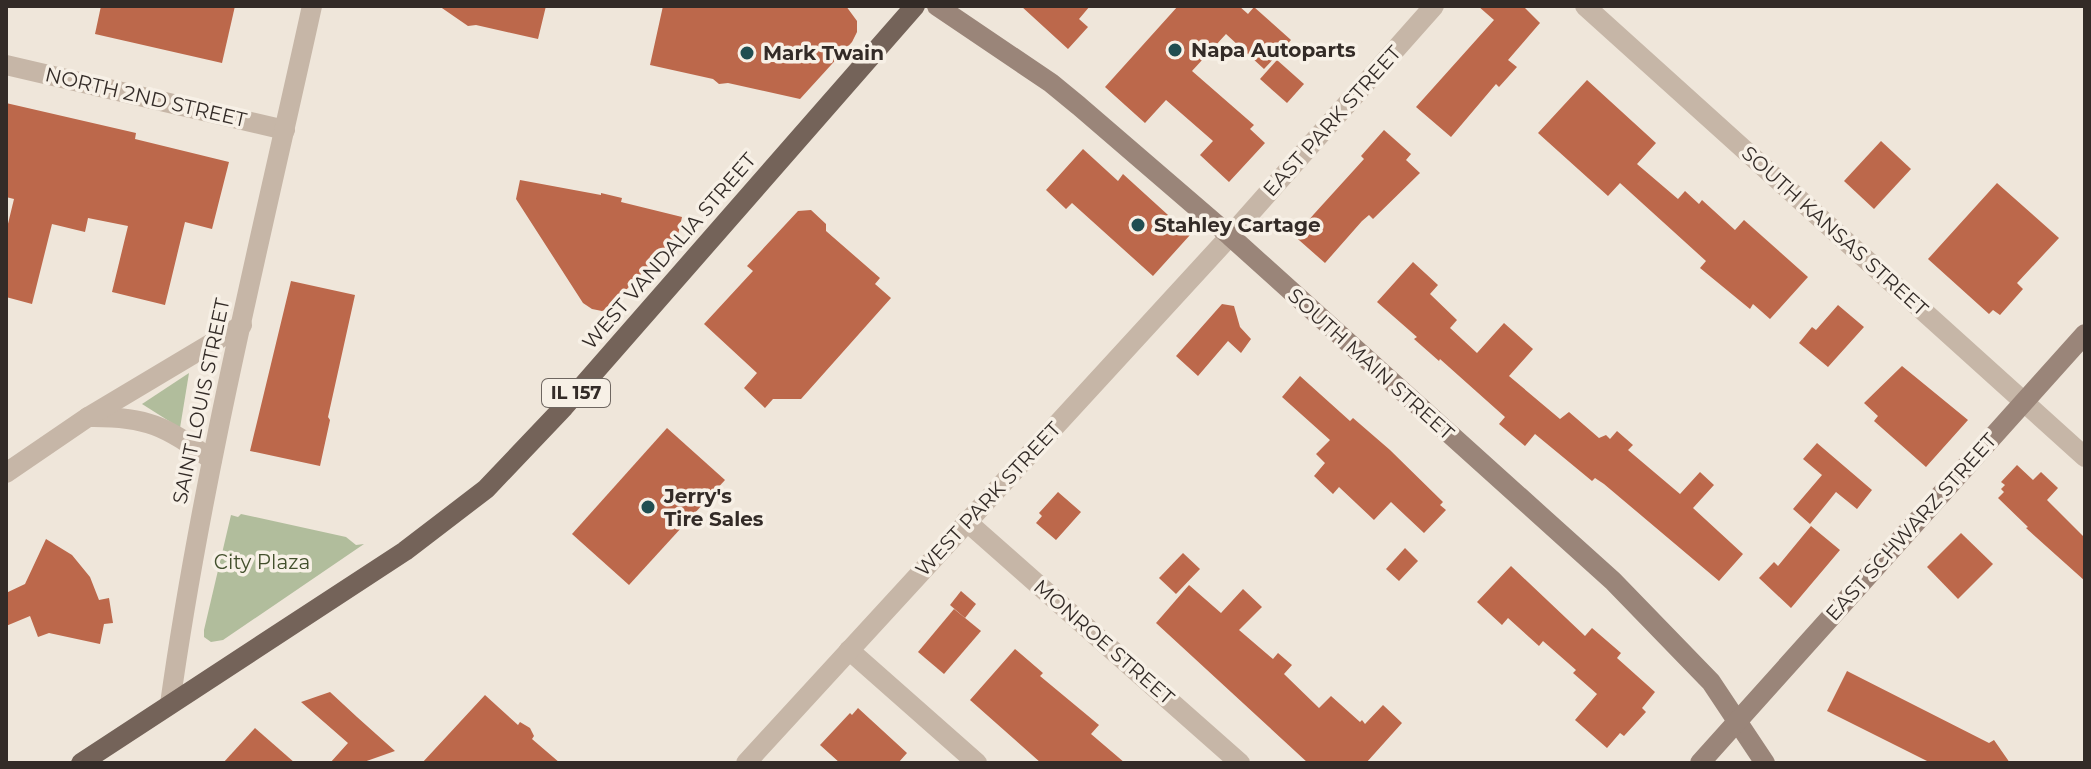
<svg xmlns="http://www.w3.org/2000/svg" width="2091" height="769" viewBox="0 0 2091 769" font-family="Montserrat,sans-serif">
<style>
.green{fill:#b1bd9c}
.building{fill:#bc684b}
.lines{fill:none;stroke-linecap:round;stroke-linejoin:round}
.street{stroke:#c6b6a7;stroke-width:20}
.secondary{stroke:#9a8579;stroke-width:20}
.primary{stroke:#746359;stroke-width:20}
.poi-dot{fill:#204e51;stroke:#f7f0e6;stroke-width:3}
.labels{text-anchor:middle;stroke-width:7;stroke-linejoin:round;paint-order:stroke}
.shield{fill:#f7f0e6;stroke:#6e6660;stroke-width:2}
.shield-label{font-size:18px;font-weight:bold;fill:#332b27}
.poi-label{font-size:20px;font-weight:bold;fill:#332b27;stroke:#f7f0e6;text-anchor:start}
.street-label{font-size:20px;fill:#332b27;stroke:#f7f0e6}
.park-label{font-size:20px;fill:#43502d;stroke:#f7f0e6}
</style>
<rect width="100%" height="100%" fill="#efe6da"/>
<g class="green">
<polygon points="189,373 180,428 142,404"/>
<polygon points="241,514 346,537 356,545 364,544 223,640 211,642 204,637 204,630 231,515 238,517"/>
</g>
<g class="building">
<polygon points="101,6 235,6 222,63 95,34"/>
<polygon points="439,6 546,6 538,39 476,25 468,26"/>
<polygon points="663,6 846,6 857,21 857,32 852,42 800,99 728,83 719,84 713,79 650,65"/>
<polygon points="1021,6 1090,6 1079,19 1088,27 1068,49"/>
<polygon points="1178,6 1239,6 1248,14 1254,7 1291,40 1264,69 1226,34 1192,71 1254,125 1250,129 1265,143 1229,182 1200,155 1213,141 1166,100 1145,123 1105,87"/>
<polygon points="1478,6 1523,6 1540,23 1508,60 1517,67 1499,87 1496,84 1451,137 1416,107 1494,20"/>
<polygon points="1277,60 1304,84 1287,103 1260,79"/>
<polygon points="1587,80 1656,143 1637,164 1678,199 1685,191 1699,204 1702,200 1735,230 1744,220 1808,277 1770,319 1753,304 1750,309 1700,268 1706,261 1620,183 1608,196 1538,133"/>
<polygon points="6,103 136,133 135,139 229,162 212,229 185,222 165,305 112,292 128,226 88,218 85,232 52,224 32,304 6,297 6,232 14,199 6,197"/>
<polygon points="1384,130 1411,154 1406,160 1420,173 1373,219 1369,215 1362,221 1325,263 1291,233 1304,219 1308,221 1314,214 1364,159 1361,156"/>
<polygon points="1881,141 1911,169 1874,209 1844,181"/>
<polygon points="1083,149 1118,181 1123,174 1190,235 1153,276 1072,203 1066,209 1046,190"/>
<polygon points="520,180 601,195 601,193 622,198 621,202 682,217 678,235 609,308 602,311 592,309 583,303 516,199"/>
<polygon points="1997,183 2059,238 2017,283 2023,289 2000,315 1993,310 1989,314 1928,259"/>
<polygon points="811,210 826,224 826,231 880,278 875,284 891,298 801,399 773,399 765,408 744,388 757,373 704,324 753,271 747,266 798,211"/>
<polygon points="1413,262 1438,285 1430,294 1457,320 1450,328 1477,353 1504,323 1533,349 1509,376 1560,419 1569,412 1599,438 1606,435 1610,439 1617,431 1633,445 1628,450 1680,494 1700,472 1714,485 1693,508 1743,554 1719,581 1604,484 1595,478 1592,481 1535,434 1525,446 1499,424 1505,417 1440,359 1439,361 1414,339 1417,337 1377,302"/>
<polygon points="291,281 355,295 328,417 330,420 320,466 250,451"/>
<polygon points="1222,304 1234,306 1240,327 1251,339 1241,353 1228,341 1198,376 1176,356"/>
<polygon points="1838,305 1864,327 1828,367 1799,343 1812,327 1816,330"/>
<polygon points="1902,366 1968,420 1926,467 1874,421 1878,416 1864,403"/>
<polygon points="1300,376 1350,421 1353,418 1390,450 1443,502 1440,505 1446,510 1424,533 1391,502 1374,520 1339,487 1333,494 1314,476 1325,463 1316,454 1330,440 1282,397"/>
<polygon points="667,428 725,480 629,585 572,534"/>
<polygon points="1817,443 1872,490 1857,509 1836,492 1810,524 1793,509 1822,475 1803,459"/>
<polygon points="2017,465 2033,480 2041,472 2058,488 2047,500 2085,538 2085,581 2026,528 2028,527 1998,498 2004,492 2001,489 2005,485 2001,482"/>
<polygon points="1058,492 1081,512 1056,540 1036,523 1042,516 1039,513"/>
<polygon points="1811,526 1840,550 1791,608 1759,578 1774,562 1778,566"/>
<polygon points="1961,533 1993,564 1958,599 1927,567"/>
<polygon points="46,539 72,555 90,577 99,600 109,598 113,623 104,624 100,644 49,633 38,637 30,616 6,626 6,593 25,584"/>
<polygon points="1405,548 1418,561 1399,581 1386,569"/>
<polygon points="1183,553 1200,569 1176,594 1159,578"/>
<polygon points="1511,566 1585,636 1592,628 1621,653 1617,658 1655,692 1642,708 1646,712 1624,736 1620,733 1607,748 1575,720 1597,694 1573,673 1576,670 1543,641 1539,646 1508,618 1502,625 1477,602"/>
<polygon points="1189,585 1221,613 1243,589 1262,607 1239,630 1273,659 1278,653 1292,665 1284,674 1319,708 1331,696 1360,722 1362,720 1365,724 1383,705 1402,723 1366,763 1308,763 1156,623"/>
<polygon points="961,591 976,604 965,618 950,605"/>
<polygon points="954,609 981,631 944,674 918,652"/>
<polygon points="1015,649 1043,673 1040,676 1099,725 1091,734 1125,763 1041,763 970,700"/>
<polygon points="1847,671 1989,743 1994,740 2010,763 1931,763 1827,711"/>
<polygon points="330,692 357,717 395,751 361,763 330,763 348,743 301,702"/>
<polygon points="485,695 518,725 520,722 530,728 534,736 532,739 560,763 422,763"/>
<polygon points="858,708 907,753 898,763 840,763 820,745 850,713 852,715"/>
<polygon points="255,728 295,763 223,763"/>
</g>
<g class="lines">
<g class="street">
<polyline points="1585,6 2085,457"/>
<polyline points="6,65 285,130"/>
<path d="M 88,417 C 147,416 165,426 212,460"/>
<polyline points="6,473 88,417 242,325"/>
<polyline points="966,521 1240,763"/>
<polyline points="849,650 977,763"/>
<path d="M 170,704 C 203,469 261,238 312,6"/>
<polyline points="746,763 1230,236 1434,6"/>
</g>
<g class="secondary">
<polyline points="937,6 1051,83 1079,106 1230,236 1613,581 1711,682 1765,763"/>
<polyline points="1700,763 2085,334"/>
</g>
<polyline class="primary" points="81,763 405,551 486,489 564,407 915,6"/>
</g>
<g class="poi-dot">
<circle cx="1175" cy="50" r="8"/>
<circle cx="747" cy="53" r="8"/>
<circle cx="1138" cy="225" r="8"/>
<circle cx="648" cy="507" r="8"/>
</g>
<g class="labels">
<rect class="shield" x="542" y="379" width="68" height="28" rx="6"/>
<g class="shield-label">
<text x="576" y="399">IL 157</text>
</g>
<g class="poi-label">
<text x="1191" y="57">Napa Autoparts</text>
<text x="763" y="60">Mark Twain</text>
<text x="1154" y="232">Stahley Cartage</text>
<text x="664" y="503">Jerry's<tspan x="664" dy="23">Tire Sales</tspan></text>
</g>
<g class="street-label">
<text transform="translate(146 97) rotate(13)" y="7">NORTH 2ND STREET</text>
<text transform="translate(1332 121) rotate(-48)" y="7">EAST PARK STREET</text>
<text transform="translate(1835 231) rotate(42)" y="7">SOUTH KANSAS STREET</text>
<text transform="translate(669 251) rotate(-49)" y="7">WEST VANDALIA STREET</text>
<text transform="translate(1371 364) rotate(42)" y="7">SOUTH MAIN STREET</text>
<text transform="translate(201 401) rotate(-78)" y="7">SAINT LOUIS STREET</text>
<text transform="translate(988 499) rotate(-47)" y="7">WEST PARK STREET</text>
<text transform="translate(1911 527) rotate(-48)" y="7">EAST SCHWARZ STREET</text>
<text transform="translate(1104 642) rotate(41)" y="7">MONROE STREET</text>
</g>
<g class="park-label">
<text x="262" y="569">City Plaza</text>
</g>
</g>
<rect width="2091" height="769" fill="none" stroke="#332b27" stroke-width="16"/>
</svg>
